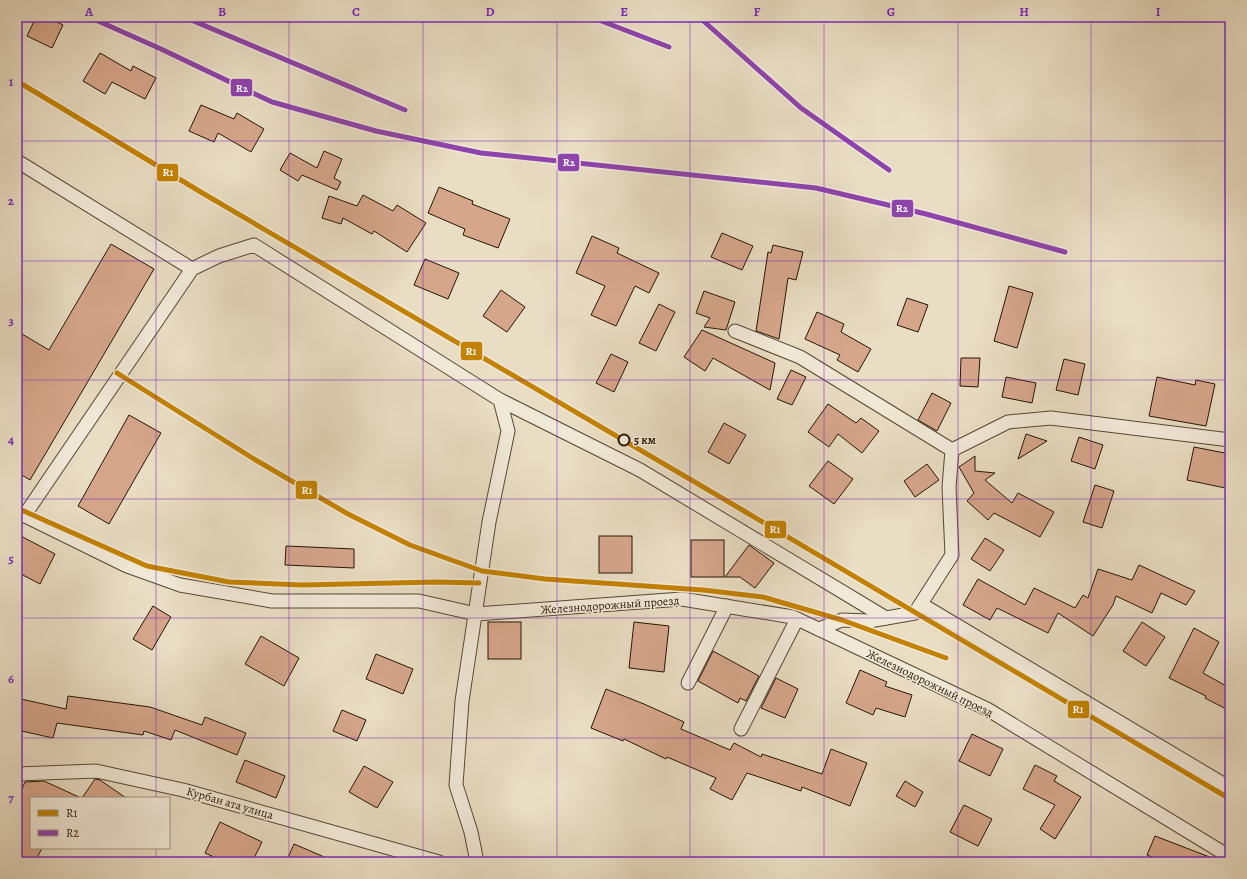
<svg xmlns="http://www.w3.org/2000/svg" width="1247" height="879" viewBox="0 0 1247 879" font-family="Alegreya,serif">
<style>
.building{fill:#d6a68b;stroke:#261502}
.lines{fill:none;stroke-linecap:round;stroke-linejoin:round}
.street-casing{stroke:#574732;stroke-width:15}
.street{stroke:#f1e9d8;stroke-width:13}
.rail-1-casing{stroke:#f1e9d8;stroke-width:8}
.rail-2-casing{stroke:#f1e9d8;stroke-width:8}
.rail-1{stroke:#c38200;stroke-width:5}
.rail-2{stroke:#8e44ad;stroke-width:5}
.grid{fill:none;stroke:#7b2cbf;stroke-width:1;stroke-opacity:0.55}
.stop-dot{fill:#f1e9d8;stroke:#261502;stroke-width:2}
.labels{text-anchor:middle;stroke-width:3;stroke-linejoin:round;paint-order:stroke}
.stop-label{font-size:12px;font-weight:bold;fill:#261502;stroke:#f1e9d8;text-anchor:start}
.street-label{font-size:12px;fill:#261502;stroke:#f1e9d8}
.line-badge{stroke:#f1e9d8;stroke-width:1.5}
.badge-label{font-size:11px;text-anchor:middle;font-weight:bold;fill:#fff}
.neatline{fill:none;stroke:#7b2cbf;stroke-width:1.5}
.grid-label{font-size:13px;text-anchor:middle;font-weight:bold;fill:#7b2cbf}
</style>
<rect width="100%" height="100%" fill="#e9ddc3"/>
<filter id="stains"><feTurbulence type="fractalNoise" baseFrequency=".005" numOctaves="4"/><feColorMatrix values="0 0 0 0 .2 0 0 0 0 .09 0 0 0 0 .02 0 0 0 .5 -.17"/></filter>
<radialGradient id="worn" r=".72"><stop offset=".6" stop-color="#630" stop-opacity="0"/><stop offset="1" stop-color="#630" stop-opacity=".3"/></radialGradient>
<g class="building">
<polygon points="36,17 47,17 63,25 52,48 27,36"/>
<polygon points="100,53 131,71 133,66 156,78 145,99 112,82 105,94 83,81"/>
<polygon points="201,105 234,119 237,113 264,129 251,152 218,133 214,142 189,131"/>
<polygon points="324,151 342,159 334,178 341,182 337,190 302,175 298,181 280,170 290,153 317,168"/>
<polygon points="439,187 473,201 472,204 510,219 498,248 463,235 465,229 428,213"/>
<polygon points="363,195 393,211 397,205 426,223 407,252 374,231 372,234 343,218 341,224 322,218 329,196 357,206"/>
<polygon points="722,233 753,246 742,270 711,257"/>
<polygon points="592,236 619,248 617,253 659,273 649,293 635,286 616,326 591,315 605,286 576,273"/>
<polygon points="111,244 154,269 30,480 17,472 17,331 49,350"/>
<polygon points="773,245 803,252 796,280 788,278 779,339 756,331 768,252 771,253"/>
<polygon points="425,259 459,273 448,299 414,285"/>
<polygon points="1009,286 1033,293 1017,348 994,341"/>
<polygon points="501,290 525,307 507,332 483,316"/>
<polygon points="704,291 735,302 726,330 704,327 710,318 696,313"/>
<polygon points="907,298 928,305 918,332 897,325"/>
<polygon points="659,304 675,312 656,351 639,343"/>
<polygon points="817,312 844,324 841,332 871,349 858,372 837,360 840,355 805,339"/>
<polygon points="702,330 775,363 770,390 713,358 705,371 684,357"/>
<polygon points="611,354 628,362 614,392 596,383"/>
<polygon points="961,358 980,358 978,387 960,386"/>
<polygon points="1064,359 1085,364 1078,395 1056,390"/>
<polygon points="791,370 806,377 792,405 777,399"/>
<polygon points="1006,377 1036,383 1032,403 1002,397"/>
<polygon points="1157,377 1195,385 1196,380 1215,384 1206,426 1149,416"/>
<polygon points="932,393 951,403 937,431 918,420"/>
<polygon points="828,404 856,423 861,418 879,431 862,453 838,434 829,447 808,432"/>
<polygon points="129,415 161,433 109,524 78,506"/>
<polygon points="724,423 746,435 729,464 708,452"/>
<polygon points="1026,434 1047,441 1018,459"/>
<polygon points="1079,437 1103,445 1095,469 1071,461"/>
<polygon points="1194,447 1230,454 1230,489 1187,480"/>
<polygon points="975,456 975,471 995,473 985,480 1012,503 1018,493 1054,512 1040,537 994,513 988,520 967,501 974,493 959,467"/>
<polygon points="828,461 853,479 834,504 809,486"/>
<polygon points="927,464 939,480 915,497 904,481"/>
<polygon points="1095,485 1114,491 1102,528 1083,522"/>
<polygon points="17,534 55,554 40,584 17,572"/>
<rect x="599" y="536" width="33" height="37"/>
<polygon points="985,538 1004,550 990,571 971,559"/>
<rect x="691" y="540" width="33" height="37"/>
<polygon points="749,545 774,563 755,588 740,577 725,577"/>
<polygon points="286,546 354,549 354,568 285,565"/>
<polygon points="1139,565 1195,591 1186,605 1161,593 1152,613 1116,596 1113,605 1093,636 1058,613 1048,633 997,608 990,620 963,605 978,579 1025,605 1034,588 1075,608 1083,595 1088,598 1098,569 1132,580"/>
<polygon points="153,606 171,617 152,650 133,639"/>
<rect x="488" y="622" width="33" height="37"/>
<polygon points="634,622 669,626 664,672 629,668"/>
<polygon points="1142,622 1165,637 1146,666 1123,651"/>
<polygon points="1194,628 1219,642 1203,673 1230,688 1230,711 1205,698 1206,696 1169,678"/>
<polygon points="261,636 299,658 284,686 245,664"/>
<polygon points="713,651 759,676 746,701 740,698 738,703 698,681"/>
<polygon points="376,654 413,669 403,694 366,679"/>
<polygon points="860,670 887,682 885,686 912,695 905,717 876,708 873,715 846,703"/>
<polygon points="776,678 798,689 785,718 761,708"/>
<polygon points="606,689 644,704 684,722 681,729 730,750 734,743 761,757 762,754 822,774 831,749 867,763 850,806 802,787 801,791 747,773 732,800 710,789 716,778 667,757 666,759 624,739 623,741 591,728"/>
<polygon points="68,696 150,707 202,725 205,717 246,733 237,755 175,730 171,740 144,731 143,735 57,723 53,738 17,730 17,719 21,699 66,709"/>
<polygon points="342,710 366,720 357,741 333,731"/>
<polygon points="972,734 1003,749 990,776 959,761"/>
<polygon points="245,760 285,776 276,798 236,782"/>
<polygon points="1035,765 1057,776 1054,781 1081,797 1055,839 1040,829 1055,805 1023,789"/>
<polygon points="364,766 393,782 377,808 349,792"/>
<polygon points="95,779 100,780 126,798 82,798"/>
<polygon points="44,781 81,798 31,798 31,848 42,848 35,862 17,862 17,800 25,782"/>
<polygon points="905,781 923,792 915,807 896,796"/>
<polygon points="964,805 992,819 978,846 950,832"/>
<polygon points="220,822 262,842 252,862 225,862 205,853"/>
<polygon points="1155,836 1220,861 1220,862 1164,862 1147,855"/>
<polygon points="294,844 336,862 286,862"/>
</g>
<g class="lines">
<g class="street-casing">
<g id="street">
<polyline points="17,161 192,269"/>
<polyline points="735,331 800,357 952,450"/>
<polyline points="500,400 640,470 886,618"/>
<polyline points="17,512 127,566 180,585 272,601 419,601 476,614 682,599 793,617 987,709 1230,857"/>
<polyline points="24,516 192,269 219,256 254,245 500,400 508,431 489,522 462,701 456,785 471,832 477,862"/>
<polyline points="921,604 1230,788"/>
<polyline points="819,629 842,620 869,621 915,613 952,555 949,487 952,450 1008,422 1051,418 1230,440"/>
<polyline points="688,683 727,606"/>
<polyline points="741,729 797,619"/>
<polyline points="17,774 96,771 183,790 439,862"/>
</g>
</g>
<use href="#street" class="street"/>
<g class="rail-1-casing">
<g id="rail-1">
<polyline points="17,81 199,191 744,511 1230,799"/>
<polyline points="117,373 254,459 348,514 410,545 482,571 545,579 703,590 763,597 842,620 946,658"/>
<polyline points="17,508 147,566 229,582 302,585 437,582 479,583"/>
</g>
</g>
<g class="rail-2-casing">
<g id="rail-2">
<polyline points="89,17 161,49 272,102 376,131 481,153 816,188 926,214 1065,252"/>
<polyline points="184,17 405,110"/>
<polyline points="591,17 669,47"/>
<polyline points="699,17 801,108 889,170"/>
</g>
</g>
<use href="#rail-1" class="rail-1"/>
<use href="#rail-2" class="rail-2"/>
</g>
<path class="grid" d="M 156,17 L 156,798M 289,17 L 289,862M 423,17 L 423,862M 557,17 L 557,862M 690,17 L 690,862M 824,17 L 824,862M 958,17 L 958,862M 1091,17 L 1091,862M 17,141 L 1230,141M 17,261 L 1230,261M 17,380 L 1230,380M 17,499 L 1230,499M 17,618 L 1230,618M 17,738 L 1230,738M 156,848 L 156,862"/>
<circle class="stop-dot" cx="624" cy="440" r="5.5"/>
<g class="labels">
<g class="stop-label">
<text x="634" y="444">5 км</text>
</g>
<g class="street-label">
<text transform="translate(610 605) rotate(-4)" y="4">Железнодорожный проезд</text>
<text transform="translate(930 683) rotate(26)" y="4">Железнодорожный проезд</text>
<text transform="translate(230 803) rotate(16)" y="4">Курбан ата улица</text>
</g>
</g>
<g class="line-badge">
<rect x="230" y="78" width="23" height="19" rx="4" fill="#8e44ad"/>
<rect x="557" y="153" width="23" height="19" rx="4" fill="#8e44ad"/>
<rect x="156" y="163" width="23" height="19" rx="4" fill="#c38200"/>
<rect x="891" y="199" width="23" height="19" rx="4" fill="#8e44ad"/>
<rect x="460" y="341" width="23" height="20" rx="4" fill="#c38200"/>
<rect x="295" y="480" width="23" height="20" rx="4" fill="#c38200"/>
<rect x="764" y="520" width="23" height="19" rx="4" fill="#c38200"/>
<rect x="1067" y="700" width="23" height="19" rx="4" fill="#c38200"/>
</g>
<g class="badge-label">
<text x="242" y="92">R2</text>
<text x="569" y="166">R2</text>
<text x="168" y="176">R1</text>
<text x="902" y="212">R2</text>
<text x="471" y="355">R1</text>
<text x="307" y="494">R1</text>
<text x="775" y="533">R1</text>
<text x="1078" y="713">R1</text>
</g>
<rect width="1247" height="879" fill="none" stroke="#e9ddc3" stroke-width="44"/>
<rect x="30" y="797" width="140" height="52" fill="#f1e9d8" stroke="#a09482"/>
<rect x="38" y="810" width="20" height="6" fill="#c38200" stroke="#a09482"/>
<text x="66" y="817" font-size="12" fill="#261502">R1</text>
<rect x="38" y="830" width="20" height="6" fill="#8e44ad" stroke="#a09482"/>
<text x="66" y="837" font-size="12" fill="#261502">R2</text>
<rect x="22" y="22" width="1203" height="835" class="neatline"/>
<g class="grid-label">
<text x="89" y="16">A</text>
<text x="222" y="16">B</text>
<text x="356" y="16">C</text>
<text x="490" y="16">D</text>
<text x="624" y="16">E</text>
<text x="757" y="16">F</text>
<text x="891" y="16">G</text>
<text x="1024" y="16">H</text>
<text x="1158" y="16">I</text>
<text x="11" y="86">1</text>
<text x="11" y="205">2</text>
<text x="11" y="325">3</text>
<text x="11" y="444">4</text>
<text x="11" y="563">5</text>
<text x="11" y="683">6</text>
<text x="11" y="802">7</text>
</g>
<rect width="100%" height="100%" filter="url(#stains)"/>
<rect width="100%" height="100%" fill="url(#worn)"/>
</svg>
